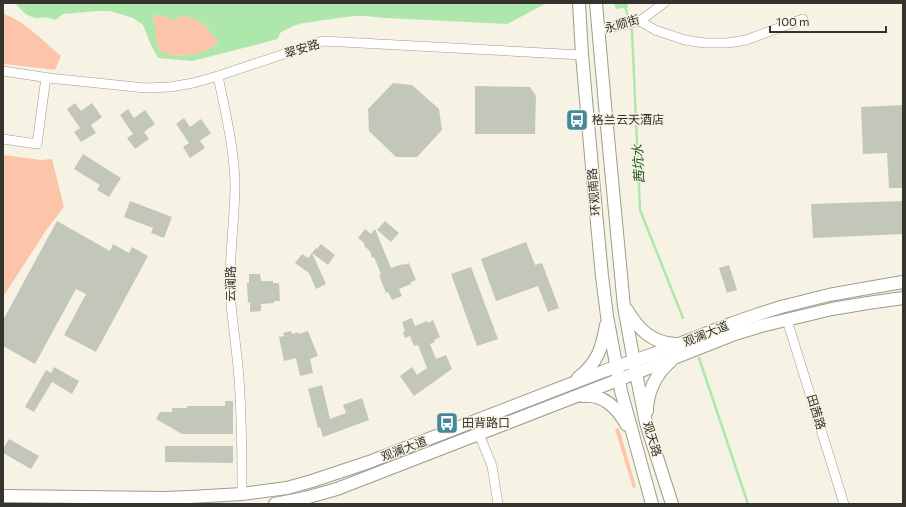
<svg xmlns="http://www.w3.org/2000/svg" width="906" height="507" viewBox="0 0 906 507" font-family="Commissioner,'Noto Sans SC',sans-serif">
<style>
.green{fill:#fcc5aa}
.water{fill:#aee7ac;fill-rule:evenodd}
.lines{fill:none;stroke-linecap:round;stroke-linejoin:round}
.stream{stroke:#aee7ac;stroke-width:2.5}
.building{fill:#c3c7b9}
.minor-casing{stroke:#9f9b8d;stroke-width:10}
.major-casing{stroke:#9f9b8d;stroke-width:14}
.minor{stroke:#fff;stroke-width:9}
.major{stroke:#fff;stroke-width:12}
.labels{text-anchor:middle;stroke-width:3;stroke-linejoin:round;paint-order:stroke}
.street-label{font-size:12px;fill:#35332e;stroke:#f7f3e4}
.poi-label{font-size:12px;fill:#35332e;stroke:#f7f3e4;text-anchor:start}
.water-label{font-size:13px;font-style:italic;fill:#1a521c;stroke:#f7f3e4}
</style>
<rect width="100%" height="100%" fill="#f7f3e4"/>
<g class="green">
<path d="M 4,14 C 26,22 43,41 61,56 L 55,70 L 3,64 L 3,15 Z"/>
<path d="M 158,15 L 170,18 L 177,17 L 177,16 C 189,17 201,19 209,30 C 210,31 210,34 212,35 C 214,38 216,38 218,42 C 208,54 185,57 171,55 C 167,54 162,54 160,50 C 154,43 156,35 155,26 C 155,23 153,20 152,17 L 153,16 Z"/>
<polygon points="3,155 41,160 52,159 64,207 47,229 3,297"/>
<polygon points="619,428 636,487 633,488 615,429"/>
</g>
<g class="water">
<path d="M 15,3 L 547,3 L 507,24 L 386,18 L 365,16 L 354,16 L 303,23 L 293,26 L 280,33 L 278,39 L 192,61 L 158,58 L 151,45 L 143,25 L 133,18 L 110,11 L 99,11 L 63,14 C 61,15 60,17 58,18 C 55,21 52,19 49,18 C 45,17 40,18 36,18 C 27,17 20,9 15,3 ZM 158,15 L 170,18 L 174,21 L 178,20 L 177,18 L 178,16 C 189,17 201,19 209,30 C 210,31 210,34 212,35 C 214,38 216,38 218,42 C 208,54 185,57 171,55 C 167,54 162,54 160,50 C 155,44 156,37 156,29 C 156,25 153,21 152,17 L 153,16 Z"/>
<polygon points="614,3 628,3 628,7 616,9"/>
</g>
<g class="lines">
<g class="stream">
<polyline points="624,3 629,20"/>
<polyline points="630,25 632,31 640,210 683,318"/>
<polyline points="699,358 748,504"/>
</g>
</g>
<g class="building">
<polygon points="393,83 412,85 439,109 442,130 417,157 396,157 369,131 368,109"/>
<polygon points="475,86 530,87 536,96 535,134 475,134"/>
<polygon points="75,103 81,111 92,103 102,117 91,125 96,133 81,142 74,132 80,128 67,109"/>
<polygon points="903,105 903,188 889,188 887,153 863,154 861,107"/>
<polygon points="128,109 134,118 145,110 155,124 144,132 149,139 135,149 127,138 133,134 120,115"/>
<polygon points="184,118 190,127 201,119 211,133 200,141 205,148 190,158 183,147 189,143 176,124"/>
<polygon points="83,154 121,178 109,197 97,190 100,185 74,169"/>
<polygon points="130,201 172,217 164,238 151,233 153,228 124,217"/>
<polygon points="903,201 903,234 813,238 811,204"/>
<polygon points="57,221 110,251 113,244 129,253 132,247 148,256 96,352 64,335 86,294 76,289 35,364 3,346 3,320"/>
<polygon points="385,221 399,233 391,242 377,230"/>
<polygon points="365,229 371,234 375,229 391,268 403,264 404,265 409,263 416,280 411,282 411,284 399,289 402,296 392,300 388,292 386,293 379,275 381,274 374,257 372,258 370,251 364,246 365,244 358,238"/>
<polygon points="526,242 535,265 542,263 559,308 548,312 538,286 496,301 481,259"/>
<polygon points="321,244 335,255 328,265 312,253 326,284 316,289 309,273 295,263 302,254 308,258 316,248 317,249"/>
<polygon points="729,265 737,290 727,293 719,268"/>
<polygon points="471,267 498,339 477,346 451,274"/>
<polygon points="249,274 260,274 261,281 273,281 273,283 279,283 280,301 274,301 274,303 261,304 261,311 250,312 250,302 248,303 247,283 249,283"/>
<polygon points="412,318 415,326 427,321 428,323 433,320 440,337 434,340 435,342 430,344 436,359 446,355 452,369 414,396 400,376 412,367 417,375 427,368 418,345 414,346 410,336 405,338 403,332 405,331 402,322"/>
<polygon points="291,331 292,334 299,332 299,334 308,331 318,356 310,359 313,373 300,376 296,358 284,361 279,337 284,336 283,333"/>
<polygon points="54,367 79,381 72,394 52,382 34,412 25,407 46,370 51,373"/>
<polygon points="322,385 330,419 346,413 343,405 362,398 369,420 323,437 320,427 318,428 308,389"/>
<polygon points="225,401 233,401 233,434 182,434 156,419 160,412 172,412 172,408 187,408 187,406 225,406"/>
<polygon points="9,439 39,456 31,469 3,453 3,449"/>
<polygon points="165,446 233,446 233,463 165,462"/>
</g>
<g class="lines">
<g class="minor-casing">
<g id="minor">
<polyline points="640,21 655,30 685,40 704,43 728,43 746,40 803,19"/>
<polyline points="599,30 640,21 664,3"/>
<polyline points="3,71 49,78 145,88 170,87 193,83 218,76 323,41 582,55"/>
<path d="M 218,76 C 225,111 234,147 235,183 C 235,219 229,256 230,292 C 232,321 237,350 239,379 C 242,417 242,455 242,494"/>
<polyline points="3,139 37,144 46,77"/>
<polyline points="787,320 844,504"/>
<polyline points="479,434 492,466 498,504"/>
</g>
</g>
<g class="major-casing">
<g id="major">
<polyline points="579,3 582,55 597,223 602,276 607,316 621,391 652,504"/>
<polyline points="596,3 605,105 624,307 636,373 646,423 672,504"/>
<path d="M 627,310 C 639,330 652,343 676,344"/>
<path d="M 578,378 C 597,363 602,349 606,325"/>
<path d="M 582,396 C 604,394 616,407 627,425"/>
<path d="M 647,411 C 647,393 656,373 671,361"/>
<polyline points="3,496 163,498 190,497 242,494 287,488 312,481 369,462 604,371 653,354 733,323 759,314 781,307 829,295 868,288 903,282"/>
<polyline points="275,504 305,498 337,489 636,373 735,334 761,326 832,309 868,303 903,298"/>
</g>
</g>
<use href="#minor" class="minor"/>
<use href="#major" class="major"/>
</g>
<defs>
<g id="bus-square" transform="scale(1.15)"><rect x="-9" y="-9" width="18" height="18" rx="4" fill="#458899" stroke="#f7f3e4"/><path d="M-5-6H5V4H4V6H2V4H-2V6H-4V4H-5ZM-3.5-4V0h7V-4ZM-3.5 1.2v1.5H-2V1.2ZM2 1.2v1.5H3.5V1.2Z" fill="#fff"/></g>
</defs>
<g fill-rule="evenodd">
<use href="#bus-square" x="577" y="120"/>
<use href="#bus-square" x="447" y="423"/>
</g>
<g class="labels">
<g class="street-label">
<text transform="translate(622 24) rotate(-16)" y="4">永顺街</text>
<text transform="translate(302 49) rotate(-17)" y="4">翠安路</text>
<text transform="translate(594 192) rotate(-95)" y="4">环观南路</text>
<text transform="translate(231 284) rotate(-90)" y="4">云澜路</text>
<text transform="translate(706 334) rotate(-22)" y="4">观澜大道</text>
<text transform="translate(816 412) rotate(73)" y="4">田茜路</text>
<text transform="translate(652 439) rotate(73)" y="4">观天路</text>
<text transform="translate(404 449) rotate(-21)" y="4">观澜大道</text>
</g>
<g class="poi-label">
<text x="592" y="124">格兰云天酒店</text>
<text x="462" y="427">田背路口</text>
</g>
<g class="water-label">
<text transform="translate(638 164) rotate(-93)" y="5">茜坑水</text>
</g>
</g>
<rect width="906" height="507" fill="none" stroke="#35332e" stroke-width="8"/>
<path d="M770 26v6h116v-6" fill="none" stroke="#35332e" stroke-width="2"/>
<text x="776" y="26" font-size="12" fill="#35332e" stroke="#f7f3e4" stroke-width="3" paint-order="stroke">100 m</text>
</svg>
